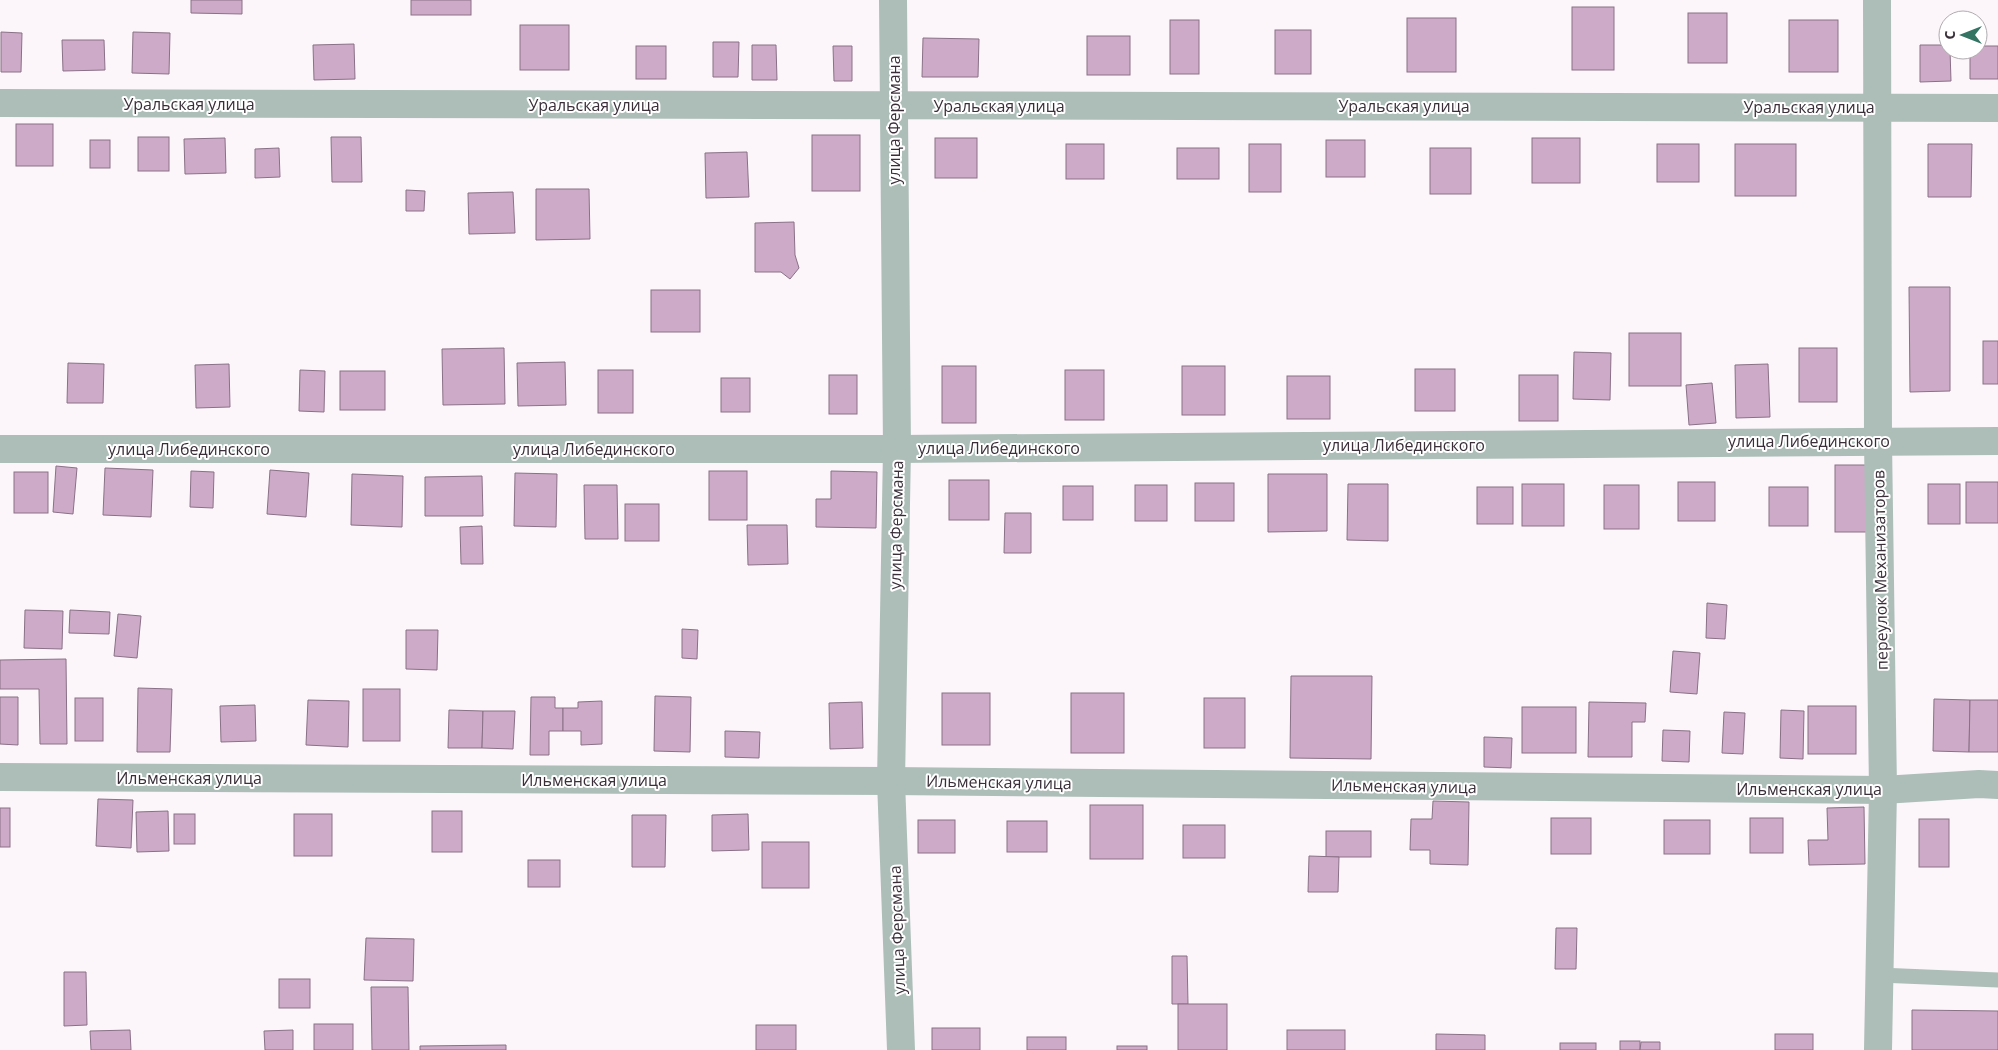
<svg xmlns="http://www.w3.org/2000/svg" width="1998" height="1050" viewBox="0 0 1998 1050" font-family="'Open Sans',sans-serif">
<style>
.building{fill:#cdabc8;stroke:#8a7086}
.lines{fill:none;stroke-linecap:round;stroke-linejoin:round}
.lane{stroke:#adbeb8;stroke-width:15}
.street{stroke:#adbeb8;stroke-width:28}
.labels{text-anchor:middle;stroke-width:4;stroke-linejoin:round;paint-order:stroke}
.street-label{font-size:16px;fill:#3a2f39;stroke:#fff}
</style>
<rect width="100%" height="100%" fill="#fcf6fb"/>
<g class="building">
<polygon points="191,0 242,0 242,14 191,13"/>
<rect x="411" y="0" width="60" height="15"/>
<rect x="1572" y="7" width="42" height="63"/>
<rect x="1688" y="13" width="39" height="50"/>
<rect x="1407" y="18" width="49" height="54"/>
<rect x="1170" y="20" width="29" height="54"/>
<rect x="1789" y="20" width="49" height="52"/>
<rect x="520" y="25" width="49" height="45"/>
<rect x="1275" y="30" width="36" height="44"/>
<polygon points="1,32 22,33 21,72 1,72"/>
<polygon points="133,32 170,33 169,74 132,73"/>
<rect x="1087" y="36" width="43" height="39"/>
<polygon points="923,38 979,39 978,77 922,77"/>
<polygon points="62,40 104,40 105,70 63,71"/>
<polygon points="713,42 739,42 738,77 713,77"/>
<polygon points="354,44 355,79 314,80 313,45"/>
<polygon points="752,45 776,45 777,80 752,80"/>
<polygon points="1920,45 1948,45 1948,50 1950,50 1951,81 1920,82"/>
<rect x="636" y="46" width="30" height="33"/>
<polygon points="833,46 852,46 852,81 834,81"/>
<polygon points="1978,46 1998,46 1998,79 1970,79 1970,50 1978,50"/>
<rect x="16" y="124" width="37" height="42"/>
<rect x="812" y="135" width="48" height="56"/>
<rect x="138" y="137" width="31" height="34"/>
<polygon points="331,137 361,137 362,182 332,182"/>
<polygon points="225,138 226,173 185,174 184,139"/>
<rect x="935" y="138" width="42" height="40"/>
<rect x="1532" y="138" width="48" height="45"/>
<rect x="90" y="140" width="20" height="28"/>
<rect x="1326" y="140" width="39" height="37"/>
<rect x="1066" y="144" width="38" height="35"/>
<rect x="1249" y="144" width="32" height="48"/>
<rect x="1657" y="144" width="42" height="38"/>
<rect x="1735" y="144" width="61" height="52"/>
<polygon points="1928,144 1972,144 1971,197 1928,197"/>
<polygon points="279,148 280,177 255,178 255,149"/>
<rect x="1177" y="148" width="42" height="31"/>
<rect x="1430" y="148" width="41" height="46"/>
<polygon points="747,152 749,197 706,198 705,153"/>
<polygon points="536,189 589,189 590,239 536,240"/>
<polygon points="406,190 425,191 424,211 406,211"/>
<polygon points="513,192 515,233 469,234 468,193"/>
<polygon points="794,222 795,255 799,268 790,279 781,272 755,272 755,223"/>
<polygon points="1909,287 1950,287 1950,391 1910,392"/>
<rect x="651" y="290" width="49" height="42"/>
<rect x="1629" y="333" width="52" height="53"/>
<rect x="1983" y="341" width="15" height="43"/>
<polygon points="504,348 505,404 443,405 442,349"/>
<rect x="1799" y="348" width="38" height="54"/>
<polygon points="1574,352 1611,353 1610,400 1573,399"/>
<polygon points="565,362 566,405 518,406 517,363"/>
<polygon points="68,363 104,364 103,403 67,403"/>
<polygon points="229,364 230,407 196,408 195,365"/>
<polygon points="1768,364 1770,417 1736,418 1735,365"/>
<rect x="942" y="366" width="34" height="57"/>
<rect x="1182" y="366" width="43" height="49"/>
<rect x="1415" y="369" width="40" height="42"/>
<polygon points="300,370 325,371 324,412 299,411"/>
<rect x="598" y="370" width="35" height="43"/>
<rect x="1065" y="370" width="39" height="50"/>
<rect x="340" y="371" width="45" height="39"/>
<rect x="829" y="375" width="28" height="39"/>
<rect x="1519" y="375" width="39" height="46"/>
<rect x="1287" y="376" width="43" height="43"/>
<rect x="721" y="378" width="29" height="34"/>
<polygon points="1712,383 1716,423 1689,425 1686,385"/>
<rect x="1835" y="465" width="33" height="67"/>
<polygon points="56,466 77,468 73,514 53,512"/>
<polygon points="105,468 153,470 151,517 103,515"/>
<polygon points="270,470 309,473 306,517 267,514"/>
<polygon points="191,471 214,472 213,508 190,507"/>
<rect x="709" y="471" width="38" height="49"/>
<polygon points="831,471 877,472 876,528 816,527 816,499 831,499"/>
<rect x="14" y="472" width="34" height="41"/>
<polygon points="515,473 557,474 556,527 514,526"/>
<polygon points="352,474 403,476 402,527 351,525"/>
<polygon points="1268,474 1327,474 1327,531 1268,532"/>
<polygon points="482,476 483,516 425,516 425,477"/>
<rect x="949" y="480" width="40" height="40"/>
<rect x="1678" y="482" width="37" height="39"/>
<rect x="1966" y="482" width="32" height="41"/>
<rect x="1195" y="483" width="39" height="38"/>
<polygon points="1348,484 1388,484 1388,541 1347,540"/>
<rect x="1522" y="484" width="42" height="42"/>
<rect x="1928" y="484" width="32" height="40"/>
<polygon points="584,485 617,485 618,539 585,539"/>
<rect x="1135" y="485" width="32" height="36"/>
<rect x="1604" y="485" width="35" height="44"/>
<rect x="1063" y="486" width="30" height="34"/>
<rect x="1477" y="487" width="36" height="37"/>
<rect x="1769" y="487" width="39" height="39"/>
<rect x="625" y="504" width="34" height="37"/>
<polygon points="1005,513 1031,513 1031,553 1004,553"/>
<polygon points="747,525 787,525 788,564 748,565"/>
<polygon points="482,526 483,564 461,564 460,527"/>
<polygon points="1707,603 1727,605 1725,639 1706,638"/>
<polygon points="25,610 63,611 62,649 24,648"/>
<polygon points="70,610 110,612 109,634 69,633"/>
<polygon points="118,614 141,616 137,658 114,656"/>
<polygon points="682,629 698,630 697,659 682,658"/>
<polygon points="406,630 438,630 437,670 406,669"/>
<polygon points="1673,651 1700,653 1697,694 1670,692"/>
<polygon points="66,659 67,744 40,744 39,689 0,689 0,660"/>
<polygon points="1291,676 1372,676 1371,759 1290,758"/>
<polygon points="138,688 172,689 170,752 137,752"/>
<rect x="363" y="689" width="37" height="52"/>
<rect x="942" y="693" width="48" height="52"/>
<rect x="1071" y="693" width="53" height="60"/>
<polygon points="655,696 691,697 690,752 654,751"/>
<polygon points="0,697 18,697 18,745 0,744"/>
<polygon points="531,697 555,697 555,708 563,708 563,731 549,731 549,755 530,755"/>
<rect x="75" y="698" width="28" height="43"/>
<rect x="1204" y="698" width="41" height="50"/>
<polygon points="1934,699 1970,700 1969,752 1933,751"/>
<polygon points="308,700 349,701 348,747 306,745"/>
<polygon points="1970,700 1998,700 1998,752 1969,752"/>
<polygon points="602,701 602,744 581,745 581,731 563,731 563,708 578,708 578,702"/>
<polygon points="862,702 863,748 830,749 829,703"/>
<polygon points="1589,702 1646,703 1645,722 1632,722 1632,757 1588,757"/>
<polygon points="255,705 256,741 221,742 220,706"/>
<rect x="1808" y="706" width="48" height="48"/>
<rect x="1522" y="707" width="54" height="46"/>
<polygon points="449,710 483,711 482,748 448,748"/>
<polygon points="1781,710 1804,711 1803,759 1780,758"/>
<polygon points="483,711 515,711 513,749 482,748"/>
<polygon points="1724,712 1745,713 1743,754 1722,753"/>
<polygon points="1663,730 1690,731 1689,762 1662,761"/>
<polygon points="725,731 760,732 759,758 725,757"/>
<polygon points="1484,737 1512,738 1511,768 1484,767"/>
<polygon points="98,799 133,800 131,848 96,846"/>
<polygon points="1433,801 1469,802 1468,865 1430,864 1430,850 1410,850 1411,819 1432,819"/>
<rect x="1090" y="805" width="53" height="54"/>
<polygon points="1864,807 1865,864 1809,865 1808,840 1828,840 1827,808"/>
<rect x="0" y="808" width="10" height="39"/>
<polygon points="168,811 169,851 137,852 136,812"/>
<rect x="432" y="811" width="30" height="41"/>
<rect x="174" y="814" width="21" height="30"/>
<rect x="294" y="814" width="38" height="42"/>
<polygon points="748,814 749,850 712,851 712,815"/>
<polygon points="632,815 666,815 665,867 632,867"/>
<rect x="1551" y="818" width="40" height="36"/>
<rect x="1750" y="818" width="33" height="35"/>
<rect x="1919" y="819" width="30" height="48"/>
<rect x="918" y="820" width="37" height="33"/>
<rect x="1664" y="820" width="46" height="34"/>
<rect x="1007" y="821" width="40" height="31"/>
<rect x="1183" y="825" width="42" height="33"/>
<rect x="1326" y="831" width="45" height="26"/>
<rect x="762" y="842" width="47" height="46"/>
<polygon points="1309,856 1339,857 1338,892 1308,892"/>
<rect x="528" y="860" width="32" height="27"/>
<polygon points="1556,928 1577,928 1576,969 1555,969"/>
<polygon points="366,938 414,939 413,981 364,980"/>
<polygon points="1172,956 1187,956 1188,1004 1172,1004"/>
<polygon points="64,972 86,972 87,1025 64,1026"/>
<rect x="279" y="979" width="31" height="29"/>
<polygon points="371,987 408,987 409,1050 372,1050"/>
<rect x="1178" y="1004" width="49" height="46"/>
<polygon points="1912,1010 1998,1011 1998,1050 1912,1050"/>
<rect x="314" y="1024" width="39" height="26"/>
<rect x="756" y="1025" width="40" height="25"/>
<rect x="932" y="1028" width="48" height="22"/>
<polygon points="130,1030 131,1050 91,1050 90,1031"/>
<polygon points="293,1030 293,1050 265,1050 264,1031"/>
<rect x="1287" y="1030" width="58" height="20"/>
<polygon points="1436,1034 1485,1035 1485,1050 1436,1050"/>
<rect x="1775" y="1034" width="38" height="16"/>
<rect x="1027" y="1037" width="39" height="13"/>
<rect x="1620" y="1041" width="20" height="9"/>
<polygon points="1641,1042 1660,1042 1660,1050 1640,1050"/>
<rect x="1560" y="1043" width="36" height="7"/>
<polygon points="506,1045 506,1050 420,1050 420,1046"/>
<rect x="1117" y="1046" width="30" height="4"/>
</g>
<g class="lines">
<polyline class="lane" points="1879,975 1998,980"/>
<g class="street">
<polyline points="893,0 897,449 891,781 901,1050"/>
<polyline points="1877,0 1878,441 1883,790 1878,1050"/>
<polyline points="0,103 1998,108"/>
<polyline points="0,449 897,449 1998,441"/>
<polyline points="0,777 891,781 1883,790 1979,784 1998,785"/>
</g>
</g>
<g class="labels">
<g class="street-label">
<text x="189" y="110">Уральская улица</text>
<text x="594" y="111">Уральская улица</text>
<text x="999" y="112">Уральская улица</text>
<text x="1404" y="112">Уральская улица</text>
<text x="1809" y="113">Уральская улица</text>
<text transform="translate(894 120) rotate(-90)" y="6">улица Ферсмана</text>
<text x="1809" y="447">улица Либединского</text>
<text x="1404" y="451">улица Либединского</text>
<text x="999" y="454">улица Либединского</text>
<text x="189" y="455">улица Либединского</text>
<text x="594" y="455">улица Либединского</text>
<text transform="translate(896 525) rotate(-89)" y="6">улица Ферсмана</text>
<text transform="translate(1880 570) rotate(-91)" y="6">переулок Механизаторов</text>
<text x="189" y="784">Ильменская улица</text>
<text x="594" y="786">Ильменская улица</text>
<text transform="translate(999 782) rotate(1)" y="6">Ильменская улица</text>
<text transform="translate(1404 786) rotate(1)" y="6">Ильменская улица</text>
<text x="1809" y="795">Ильменская улица</text>
<text transform="translate(897 930) rotate(-92)" y="6">улица Ферсмана</text>
</g>
</g>
<g transform="translate(1963 35) rotate(270)"><circle r="24" fill="#ffffff" stroke="#b0acb0"/>
<path d="M0-4L9 19L0 12L-9 19Z" fill="#347462"/>
<text y="-8" font-size="14" font-weight="bold" text-anchor="middle" fill="#3a2f39">С</text>
</g>
</svg>
